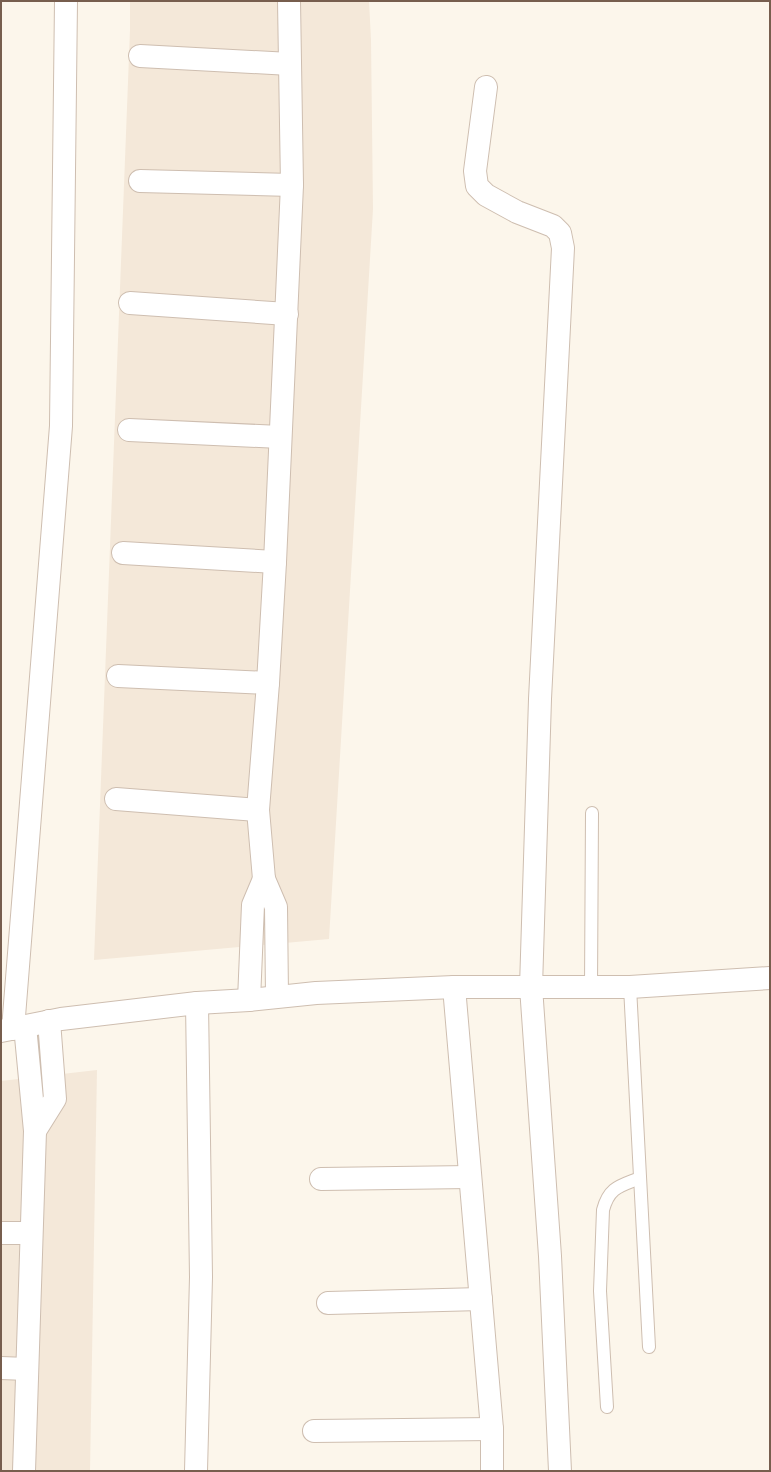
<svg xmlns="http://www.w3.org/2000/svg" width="771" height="1472" viewBox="0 0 771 1472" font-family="Mulish,sans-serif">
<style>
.residential{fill:#f4e8d9}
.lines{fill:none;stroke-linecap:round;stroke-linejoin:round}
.service-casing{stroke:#cebeb0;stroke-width:14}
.minor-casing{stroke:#cebeb0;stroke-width:24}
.tertiary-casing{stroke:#cebeb0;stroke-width:24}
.service{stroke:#fff;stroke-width:12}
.minor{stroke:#fff;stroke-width:22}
.tertiary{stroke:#fff;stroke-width:22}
</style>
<rect width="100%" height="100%" fill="#fcf6eb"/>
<g class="residential">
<polygon points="130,1 369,1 371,40 373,209 329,939 94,960 130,30"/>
<polygon points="97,1070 90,1471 1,1471 1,1081"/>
</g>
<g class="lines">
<g class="service-casing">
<g id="service">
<polyline points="591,987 592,813"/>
<polyline points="630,987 649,1347"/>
<path d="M 607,1407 L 600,1291 L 603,1210 C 609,1187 620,1186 640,1178"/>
</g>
</g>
<g class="minor-casing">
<g id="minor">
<polyline points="140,56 290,64"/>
<polyline points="486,87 475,171 477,186 486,195 517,212 553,226 560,233 563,248 540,699 531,987 550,1256 560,1471"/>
<polyline points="140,181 292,185"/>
<polyline points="130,303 287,314"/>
<polyline points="129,430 280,437"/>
<polyline points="123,553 275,562"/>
<polyline points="118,676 268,683"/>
<polyline points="116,799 258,810"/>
<polyline points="264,879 258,810 268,683 275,562 292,185 289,1"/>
<polyline points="454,987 492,1429 492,1471"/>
<polyline points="249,1000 253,905 264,879 276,907 277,996"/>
<polyline points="25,1026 35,1131 55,1099 49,1021"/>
<polyline points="13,1029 61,426 66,1"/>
<polyline points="321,1179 470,1177"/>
<polyline points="1,1233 31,1233"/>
<polyline points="328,1303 481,1299"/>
<polyline points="1,1368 27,1369"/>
<polyline points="314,1431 492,1429"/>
<polyline points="24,1471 35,1131"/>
<polyline points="196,1471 201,1277 197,1003"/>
</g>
</g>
<g class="tertiary-casing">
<polyline id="tertiary" points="1,1031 61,1019 197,1003 249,1000 316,993 454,987 630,987 770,978"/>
</g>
<use href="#service" class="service"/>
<use href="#minor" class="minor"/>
<use href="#tertiary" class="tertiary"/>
</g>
<rect width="771" height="1472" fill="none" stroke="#775e4e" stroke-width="4"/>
</svg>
